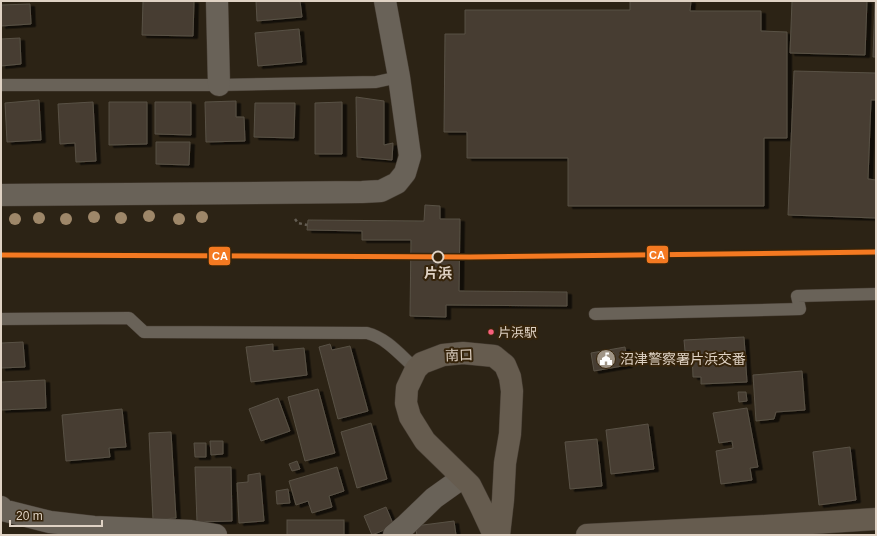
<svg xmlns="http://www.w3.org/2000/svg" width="877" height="536" viewBox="0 0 877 536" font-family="Arial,'Noto Sans JP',sans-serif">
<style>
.building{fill:#463e32;stroke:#595145;filter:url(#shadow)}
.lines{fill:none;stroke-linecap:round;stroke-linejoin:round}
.lane-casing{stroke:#453c32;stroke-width:13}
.street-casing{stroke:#453c32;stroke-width:23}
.secondary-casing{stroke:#453c32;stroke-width:23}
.path{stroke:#645d53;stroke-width:2.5;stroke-dasharray:3 3;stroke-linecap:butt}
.lane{stroke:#696258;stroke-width:12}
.street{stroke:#696258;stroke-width:22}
.secondary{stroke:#665c4f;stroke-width:22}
.rail-1-casing{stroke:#36240b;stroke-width:8}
.rail-1{stroke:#f47921;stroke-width:5}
.tree{fill:#9e8769}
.stop-dot{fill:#36240b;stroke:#dfd2c4;stroke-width:2}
.bus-dot{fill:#f8607d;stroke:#36240b;stroke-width:1.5}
.labels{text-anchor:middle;stroke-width:4;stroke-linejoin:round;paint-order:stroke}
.bus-label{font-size:13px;fill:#dfd2c4;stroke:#36240b;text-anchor:start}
.stop-label{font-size:14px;font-weight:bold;fill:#dfd2c4;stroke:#36240b}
.street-label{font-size:14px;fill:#dfd2c4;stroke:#36240b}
.poi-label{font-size:14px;fill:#dfd2c4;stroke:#36240b;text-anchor:start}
.line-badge{stroke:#36240b;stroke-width:1.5}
.badge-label{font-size:11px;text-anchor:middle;font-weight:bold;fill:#fff}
</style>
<defs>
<filter id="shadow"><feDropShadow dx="4.5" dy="2.5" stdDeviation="0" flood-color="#0009"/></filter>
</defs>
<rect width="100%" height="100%" fill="#2c2315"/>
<g class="building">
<polygon points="143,1 194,1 193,36 142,35"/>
<polygon points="256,1 300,1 302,17 257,21"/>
<polygon points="630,1 691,1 690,11 761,11 761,31 787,32 787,138 764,138 764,206 568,206 568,158 467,158 467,132 444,132 445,34 465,34 465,10 630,10"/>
<polygon points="792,1 867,1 865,55 790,53"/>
<polygon points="875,1 876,1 876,57 873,57"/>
<polygon points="30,4 31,24 1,26 1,5"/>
<polygon points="299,29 302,62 258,66 255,33"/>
<polygon points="20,38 21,64 1,66 1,39"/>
<polygon points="794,71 876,73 876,100 871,100 868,179 876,180 876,218 788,215"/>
<polygon points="356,97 384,101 384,145 393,143 392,160 357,157"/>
<polygon points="39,100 41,140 7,142 5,103"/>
<polygon points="236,101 236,117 244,117 245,141 206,142 205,102"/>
<polygon points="93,102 96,161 76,162 75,143 60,144 58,104"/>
<polygon points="109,102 147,102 147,144 109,145"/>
<polygon points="155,102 191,102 191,135 155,134"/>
<polygon points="342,102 342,154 315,154 315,103"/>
<polygon points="255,103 295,103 294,138 254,137"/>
<polygon points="156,142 190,142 189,165 156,164"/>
<polygon points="425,205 440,206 440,219 460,219 459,291 567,292 567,306 446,305 446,317 410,316 411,240 362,240 362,231 307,230 308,220 424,221"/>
<polygon points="744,337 747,382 701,384 701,377 693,377 692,351 685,351 684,340"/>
<polygon points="23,342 25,367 1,368 1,343"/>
<polygon points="273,344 273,351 304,348 307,375 251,382 246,347"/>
<polygon points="330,344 332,350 350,346 368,411 338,419 319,347"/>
<polygon points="625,347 628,365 594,371 591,353"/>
<polygon points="802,371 805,410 776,412 774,419 756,421 753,375"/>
<polygon points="45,380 46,408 1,410 1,382"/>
<polygon points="318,389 335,453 305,461 288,397"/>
<polygon points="738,392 746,392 747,401 739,402"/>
<polygon points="278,398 290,431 261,441 249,409"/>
<polygon points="747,408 758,467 750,468 752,480 721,484 716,451 733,448 732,441 719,443 713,413"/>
<polygon points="122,409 126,447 109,448 110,457 66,461 62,415"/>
<polygon points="371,423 387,479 357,488 341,432"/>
<polygon points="648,424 654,469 611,474 606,430"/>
<polygon points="171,432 176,518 153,520 149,433"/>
<polygon points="597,439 602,486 570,489 565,442"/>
<polygon points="210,441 223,441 223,454 211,455"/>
<polygon points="194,443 206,443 206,457 195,457"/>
<polygon points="850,447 856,500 819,505 813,452"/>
<polygon points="297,461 300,469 292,471 289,464"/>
<polygon points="195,467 231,467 232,521 197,522"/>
<polygon points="337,467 344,491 329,496 332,507 312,513 308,501 296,505 289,481"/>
<polygon points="260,473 264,521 239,523 237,483 248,482 248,475"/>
<polygon points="288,489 290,503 277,504 276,491"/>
<polygon points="386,507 394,526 372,535 364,516"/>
<rect x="287" y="520" width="57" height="15"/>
<polygon points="454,521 456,535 417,535 415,526"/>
</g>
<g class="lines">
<g class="lane-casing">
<g id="lane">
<polyline points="1,85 219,85 376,82 399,77"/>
<polyline points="595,314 800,309 797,296 876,294"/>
<path d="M 1,319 L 129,318 L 144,332 L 367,333 C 387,338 401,356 416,369"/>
</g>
</g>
<g class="street-casing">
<g id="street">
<polyline points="217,1 219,85"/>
<polyline points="1,195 362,192 381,191 397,183 405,173 410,156 399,77 385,1"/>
<polyline points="1,507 2,510 50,522 94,527 191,531 216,535"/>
<polyline points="394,535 406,525 434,498 462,478"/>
</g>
</g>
<g class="secondary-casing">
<g id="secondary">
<polyline points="494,535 481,507 470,485 425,441 410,417 406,403 407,388 416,369 422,363 443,355 463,353 494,356 505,365 510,377 512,391 510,434 505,463 503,500 499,535"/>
<polyline points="587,535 765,526 876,519"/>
</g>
</g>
<polyline class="path" points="295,219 298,223 307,225"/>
<use href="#lane" class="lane"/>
<use href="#street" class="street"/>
<use href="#secondary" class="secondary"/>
<g class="rail-1-casing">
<polyline id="rail-1" points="1,255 470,257 876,252"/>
</g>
<use href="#rail-1" class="rail-1"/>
</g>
<g class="tree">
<circle cx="149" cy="216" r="6"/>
<circle cx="94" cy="217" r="6"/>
<circle cx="202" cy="217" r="6"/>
<circle cx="39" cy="218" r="6"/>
<circle cx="121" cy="218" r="6"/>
<circle cx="15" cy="219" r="6"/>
<circle cx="66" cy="219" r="6"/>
<circle cx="179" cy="219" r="6"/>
</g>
<defs>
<g id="civic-disc" transform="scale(1)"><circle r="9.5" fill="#a09587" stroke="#36240b"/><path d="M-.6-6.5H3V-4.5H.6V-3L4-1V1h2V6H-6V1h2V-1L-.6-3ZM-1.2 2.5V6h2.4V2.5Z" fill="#fff"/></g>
</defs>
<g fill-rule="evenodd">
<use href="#civic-disc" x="606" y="359"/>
</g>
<circle class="stop-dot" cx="438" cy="257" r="5.5"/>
<circle class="bus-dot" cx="491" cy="332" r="3.5"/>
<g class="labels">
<g class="bus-label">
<text x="498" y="337">片浜駅</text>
</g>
<g class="stop-label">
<text x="438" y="278">片浜</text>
</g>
<g class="street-label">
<text transform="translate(459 355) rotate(-2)" y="5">南口</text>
</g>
<g class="poi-label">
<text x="620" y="364">沼津警察署片浜交番</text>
</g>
</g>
<g class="line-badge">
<rect x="646" y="245" width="23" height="19" rx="4" fill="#f47921"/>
<rect x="208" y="246" width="23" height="20" rx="4" fill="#f47921"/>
</g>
<g class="badge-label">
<text x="657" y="259">CA</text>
<text x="220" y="260">CA</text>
</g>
<rect width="877" height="536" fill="none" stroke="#dfd2c4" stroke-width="4"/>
<path d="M10 520v6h92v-6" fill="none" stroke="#dfd2c4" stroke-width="2"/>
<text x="16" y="520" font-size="12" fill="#dfd2c4" stroke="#36240b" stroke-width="3" paint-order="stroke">20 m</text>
</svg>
